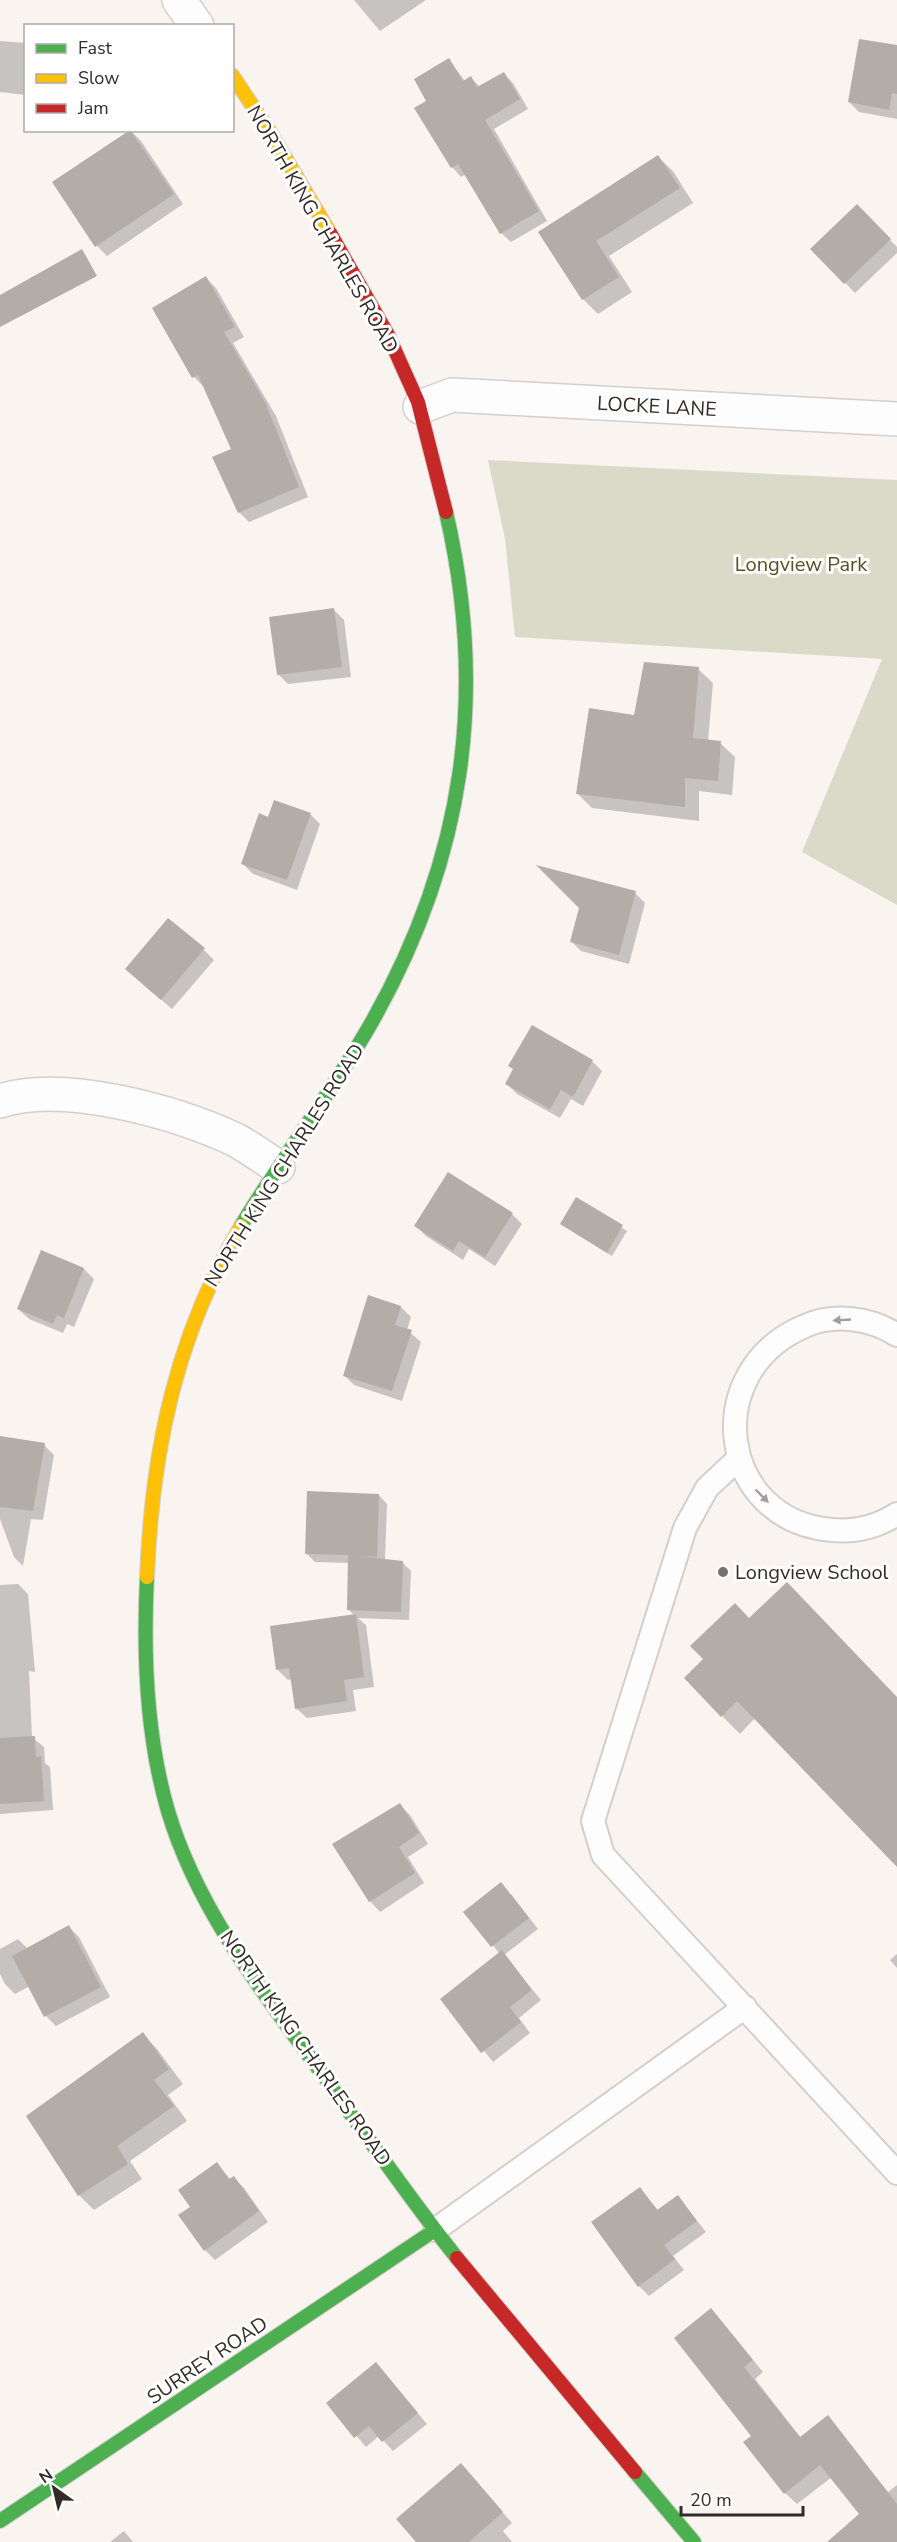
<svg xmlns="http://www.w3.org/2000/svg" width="897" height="2542" viewBox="0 0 897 2542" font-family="'Nunito Sans',sans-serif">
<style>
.green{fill:#dadac9}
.shadow{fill:#0003}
.building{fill:#b2ada8}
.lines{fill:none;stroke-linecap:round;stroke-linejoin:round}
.lane-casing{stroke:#d4cfcb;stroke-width:26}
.street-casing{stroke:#d4cfcb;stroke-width:36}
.fast-casing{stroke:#d4cfcb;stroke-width:16}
.slow-casing{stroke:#d4cfcb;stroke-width:16}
.jam-casing{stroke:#d4cfcb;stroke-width:16}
.lane{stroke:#fefdfd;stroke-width:22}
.street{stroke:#fefdfd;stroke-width:33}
.fast{stroke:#4caf50;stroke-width:14}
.slow{stroke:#ffc107;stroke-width:14}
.jam{stroke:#c62828;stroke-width:14}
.oneway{fill:#a29e9d}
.poi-dot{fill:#78716d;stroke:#fff;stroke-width:2}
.labels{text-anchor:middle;stroke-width:6;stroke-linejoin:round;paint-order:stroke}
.street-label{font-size:20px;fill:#322b27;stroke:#fff}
.park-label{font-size:20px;fill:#4e5320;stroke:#fff}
.poi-label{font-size:20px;fill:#322b27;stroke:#fff;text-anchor:start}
</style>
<rect width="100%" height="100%" fill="#f9f4f0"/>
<polygon class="green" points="488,460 897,480 897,905 802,852 882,659 515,637 505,539"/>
<g class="shadow">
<polygon points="354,0 426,0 380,31"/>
<polygon points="0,41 26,43 26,95 0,92"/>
<polygon points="897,47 897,119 859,112 849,102"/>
<polygon points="449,60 465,81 471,78 480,87 504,74 513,83 528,109 494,129 547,221 511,242 501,233 466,174 461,177 452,167 429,101"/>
<polygon points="131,131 141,141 183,204 107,256 97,246 54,182"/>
<polygon points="658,157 673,171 693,203 609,256 632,292 598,314 583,299 540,232"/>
<polygon points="857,206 897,247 897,253 855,293 813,249"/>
<polygon points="206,278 216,288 244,337 233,343 276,416 308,497 249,522 239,512 233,450 204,387 194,377"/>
<polygon points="334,610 344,620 351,677 288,684 278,674"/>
<polygon points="698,669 713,683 708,741 720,743 735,757 732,795 699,791 699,821 592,808 578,794 635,716"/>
<polygon points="310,814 320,824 297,890 253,874 243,864"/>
<polygon points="635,893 645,903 629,964 581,951 571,941"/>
<polygon points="204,950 214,960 172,1009 137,979"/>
<polygon points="592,1061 602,1071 583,1106 571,1099 560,1118 517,1094 507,1084"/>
<polygon points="577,1199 627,1231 612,1256 562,1224"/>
<polygon points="512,1214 522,1224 495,1266 469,1249 463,1260 426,1236 416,1226"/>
<polygon points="42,1252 84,1269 94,1279 74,1327 67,1324 63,1333 29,1319 18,1309"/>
<polygon points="369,1297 401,1307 411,1317 407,1330 421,1342 402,1401 354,1385 344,1375"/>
<polygon points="0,1437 44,1445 54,1455 43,1520 31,1519 23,1566 14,1557 0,1519"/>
<polygon points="379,1495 387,1504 385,1560 402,1562 411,1571 409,1620 358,1618 366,1625 374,1687 353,1690 356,1711 307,1718 296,1708 292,1679 288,1680 278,1670 354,1615 348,1609 350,1563 315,1562 306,1553"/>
<polygon points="18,1584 28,1594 35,1672 29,1671 32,1737 44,1747 45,1763 50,1767 53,1810 0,1814 0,1585"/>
<polygon points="749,1619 897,1698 897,1865 755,1718 740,1734 722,1716"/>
<polygon points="400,1805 410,1815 428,1844 408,1857 424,1883 380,1912 370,1901 334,1845"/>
<polygon points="511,1894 538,1929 504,1955 541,2000 519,2018 530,2033 493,2062 442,1999 500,1954 465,1912"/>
<polygon points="69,1927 79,1937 110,1997 56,2026 46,2016 30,1986 15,1994 5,1984 0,1974 0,1949 18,1939 28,1949"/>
<polygon points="897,1954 897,1968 890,1960"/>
<polygon points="143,2034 157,2049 183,2084 168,2095 187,2121 130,2161 142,2179 94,2210 80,2196 28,2116"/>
<polygon points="217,2164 231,2180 234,2178 244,2188 268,2222 215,2260 205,2250 192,2207"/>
<polygon points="640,2189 658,2210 678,2197 706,2232 673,2256 684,2270 649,2296 639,2286"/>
<polygon points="722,2322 763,2372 755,2379 801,2438 827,2417 888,2492 897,2485 897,2542 835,2542 862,2515 832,2477 797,2504 785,2493 753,2436"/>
<polygon points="376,2364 427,2424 393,2451 379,2436 366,2447 328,2403"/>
<polygon points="471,2475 512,2523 503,2531 512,2542 418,2542"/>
<polygon points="124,2531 133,2542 110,2542"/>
</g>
<g class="building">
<polygon points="859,39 897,45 897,94 892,93 889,110 848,102"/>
<polygon points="449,58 463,81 471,76 477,87 504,72 520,99 485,120 539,211 500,234 458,164 451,168 414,108 426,101 414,79"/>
<polygon points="130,130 174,194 95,247 52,182"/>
<polygon points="658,155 680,188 596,241 619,277 582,300 538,232"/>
<polygon points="857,204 891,239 844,284 810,249"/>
<polygon points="82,249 97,276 0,327 0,295"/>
<polygon points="206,276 235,327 224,332 266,404 299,487 238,513 212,457 231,449 198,375 192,378 152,308"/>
<polygon points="334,608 342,667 277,675 269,617"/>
<polygon points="644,662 699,667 693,738 721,741 718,781 685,778 685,807 576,794 589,708 634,715"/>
<polygon points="274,800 311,813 287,880 241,864 259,813 268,817"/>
<polygon points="536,865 636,891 619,955 570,942 579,908"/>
<polygon points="168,918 205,948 161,1000 125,969"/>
<polygon points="532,1025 593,1060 573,1097 561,1090 550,1109 505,1084 513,1069 508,1066"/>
<polygon points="448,1172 513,1213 485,1257 459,1241 453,1251 414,1226"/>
<polygon points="576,1197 623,1225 607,1253 560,1224"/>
<polygon points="41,1250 84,1268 64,1318 57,1315 53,1324 17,1309"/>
<polygon points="368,1295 401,1306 395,1325 412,1330 392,1391 343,1376"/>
<polygon points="0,1436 45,1443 33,1511 0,1507"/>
<polygon points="307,1491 379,1494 377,1557 357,1556 403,1561 401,1612 347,1610 348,1555 305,1554"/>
<polygon points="787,1582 897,1697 897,1867 737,1701 721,1717 684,1678 703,1659 690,1646 735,1603 749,1618"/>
<polygon points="356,1614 364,1677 344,1680 347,1701 295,1709 289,1668 276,1670 270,1626"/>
<polygon points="35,1736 36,1757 41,1756 44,1801 0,1804 0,1738"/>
<polygon points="400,1803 419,1833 399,1847 415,1873 369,1902 332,1844"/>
<polygon points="501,1882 529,1918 491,1947 463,1912"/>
<polygon points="69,1925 101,1987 44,2017 12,1956"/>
<polygon points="502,1950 532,1990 510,2007 521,2022 481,2053 440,1999"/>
<polygon points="143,2032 169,2069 154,2080 174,2106 117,2146 128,2164 78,2196 26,2116"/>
<polygon points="217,2162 229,2179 234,2176 259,2211 204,2251 178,2215 190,2207 178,2190"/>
<polygon points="640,2187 657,2210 678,2195 697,2221 664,2245 675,2259 638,2287 591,2222"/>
<polygon points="711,2308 753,2360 744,2367 800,2437 828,2415 897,2504 897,2542 827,2542 859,2514 820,2465 784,2494 743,2442 751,2436 674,2338"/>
<polygon points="376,2362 418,2413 382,2442 369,2426 354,2438 326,2403"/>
<polygon points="461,2463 503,2512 469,2542 416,2542 396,2519"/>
</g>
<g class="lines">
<g class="lane-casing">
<g id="lane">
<path d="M 897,1335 C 871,1318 834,1313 805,1326 C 698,1371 719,1521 832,1530 C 855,1532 877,1527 897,1514"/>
<polyline points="739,1458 707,1488 685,1528 593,1821 603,1855 897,2173"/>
<polyline points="435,2230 745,2007"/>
</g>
</g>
<g class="street-casing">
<g id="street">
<polyline points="179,0 197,26"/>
<polyline points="420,407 452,395 897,419"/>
<path d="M 0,1101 C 64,1080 176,1112 236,1140 C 250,1148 264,1158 278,1167"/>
</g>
</g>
<g class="fast-casing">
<g id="fast">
<path d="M 241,1226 C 283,1156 333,1091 373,1020 C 464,858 488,694 446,512"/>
<path d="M 147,1577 C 143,1655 146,1736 168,1811 C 197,1909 264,1994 323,2075 C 367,2137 410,2199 457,2258"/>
<polyline points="635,2472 694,2542"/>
<polyline points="0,2521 435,2230"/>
</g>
</g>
<g class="slow-casing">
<g id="slow">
<polyline points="232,75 270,132 330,233"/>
<path d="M 147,1577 C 152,1450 176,1336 241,1226"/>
</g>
</g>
<g class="jam-casing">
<g id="jam">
<polyline points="330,233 388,335 418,402 446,512"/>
<polyline points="457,2258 635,2472"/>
</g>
</g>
<use href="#lane" class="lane"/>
<use href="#street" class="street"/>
<use href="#fast" class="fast"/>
<use href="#slow" class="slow"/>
<use href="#jam" class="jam"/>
</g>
<defs><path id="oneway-solid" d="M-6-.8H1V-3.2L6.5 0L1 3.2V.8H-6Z" transform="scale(1.5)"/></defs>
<g class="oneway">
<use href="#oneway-solid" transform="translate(842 1320) rotate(177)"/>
<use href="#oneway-solid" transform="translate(762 1496) rotate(45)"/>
</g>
<circle class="poi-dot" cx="723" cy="1572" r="6"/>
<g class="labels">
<g class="street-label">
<text transform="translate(323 229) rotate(60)" y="7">NORTH KING CHARLES ROAD</text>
<text transform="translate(657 406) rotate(3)" y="7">LOCKE LANE</text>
<text transform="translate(284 1165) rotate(-58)" y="7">NORTH KING CHARLES ROAD</text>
<text transform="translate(306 2048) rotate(55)" y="7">NORTH KING CHARLES ROAD</text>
<text transform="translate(207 2360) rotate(-34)" y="7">SURREY ROAD</text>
</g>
<g class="park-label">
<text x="801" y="571">Longview Park</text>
</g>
<g class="poi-label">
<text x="735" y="1579">Longview School</text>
</g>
</g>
<rect x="24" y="24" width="210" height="108" fill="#ffffff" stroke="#adaaa9" stroke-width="1.5"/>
<rect x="36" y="44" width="30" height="9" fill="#4caf50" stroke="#adaaa9" stroke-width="1.5"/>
<text x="78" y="54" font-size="18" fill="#322b27">Fast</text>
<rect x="36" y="74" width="30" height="9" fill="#ffc107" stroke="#adaaa9" stroke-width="1.5"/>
<text x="78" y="84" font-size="18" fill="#322b27">Slow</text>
<rect x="36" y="104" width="30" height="9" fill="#c62828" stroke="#adaaa9" stroke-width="1.5"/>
<text x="78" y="114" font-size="18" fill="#322b27">Jam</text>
<g transform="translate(54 2488) rotate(326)" stroke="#ffffff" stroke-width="4.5" paint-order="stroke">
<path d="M0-4.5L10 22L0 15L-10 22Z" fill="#322b27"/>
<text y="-9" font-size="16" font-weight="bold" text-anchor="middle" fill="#322b27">N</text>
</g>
<path d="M681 2506v9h122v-9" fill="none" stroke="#322b27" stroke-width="3"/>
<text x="690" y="2506" font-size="18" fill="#322b27" stroke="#ffffff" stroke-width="4.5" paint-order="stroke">20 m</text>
</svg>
